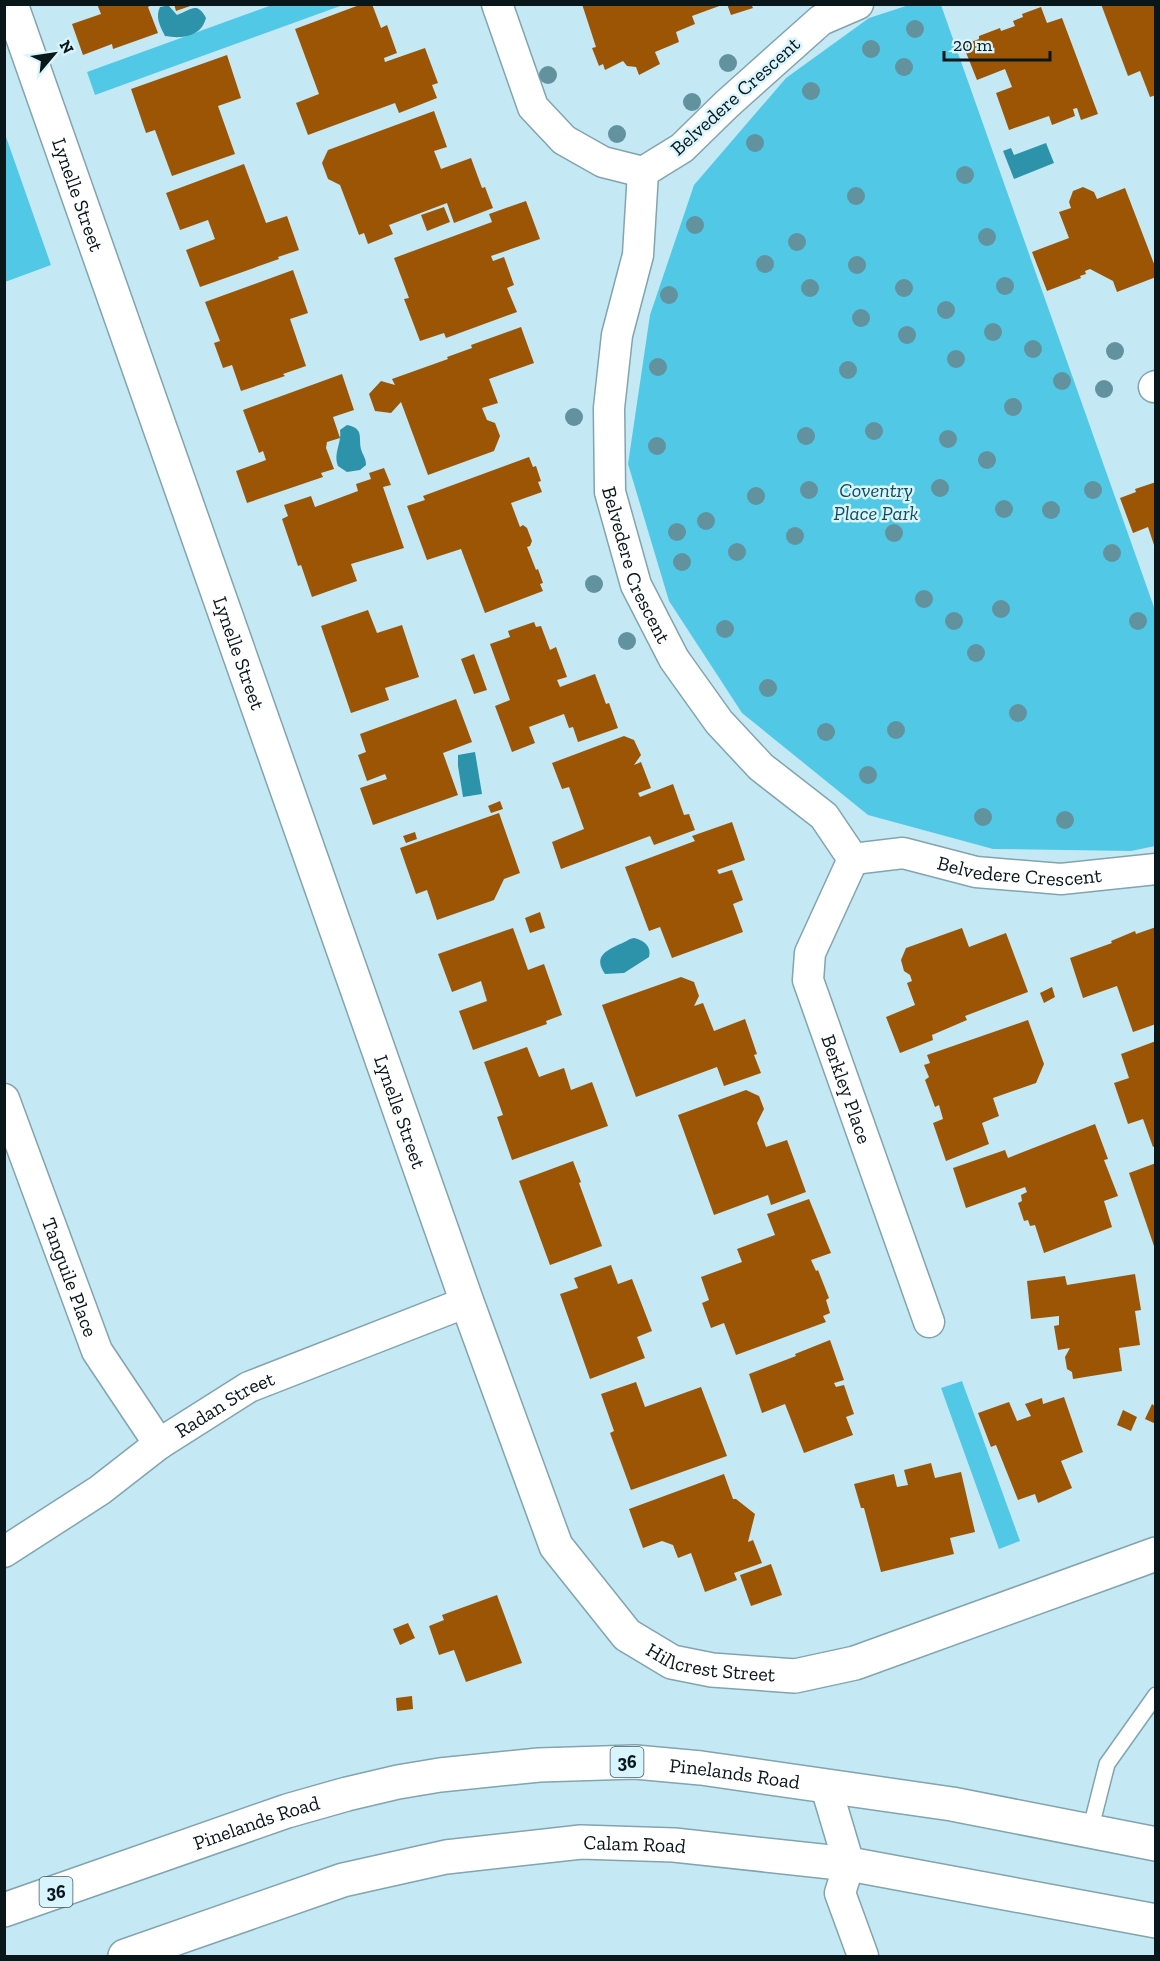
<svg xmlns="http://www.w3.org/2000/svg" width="1160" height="1961" viewBox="0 0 1160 1961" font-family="'Zilla Slab',serif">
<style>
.green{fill:#51c9e6}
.water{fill:#2c93ab}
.building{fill:#9b5504}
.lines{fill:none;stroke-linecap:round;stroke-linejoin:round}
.service-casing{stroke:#81a4ae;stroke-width:18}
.minor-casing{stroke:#81a4ae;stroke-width:33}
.tertiary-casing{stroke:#81a4ae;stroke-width:36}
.primary-casing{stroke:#81a4ae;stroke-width:36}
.service{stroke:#fff;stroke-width:15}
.minor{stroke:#fff;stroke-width:30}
.tertiary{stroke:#fff;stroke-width:33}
.primary{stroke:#fff;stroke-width:33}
.tree{fill:#63929f}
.labels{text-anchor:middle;stroke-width:5;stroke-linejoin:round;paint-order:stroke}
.shield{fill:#d8f5fe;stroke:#47595e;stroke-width:1.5}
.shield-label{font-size:18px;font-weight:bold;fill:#09161a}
.street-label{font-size:20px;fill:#09161a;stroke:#d8f5fe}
.park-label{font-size:20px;font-style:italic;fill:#124b59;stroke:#d8f5fe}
</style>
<rect width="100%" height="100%" fill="#c5e9f4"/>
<g class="green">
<polygon points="272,5 343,5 95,95 87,72"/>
<polygon points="909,5 941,5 1155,610 1155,846 1131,851 993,849 868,815 742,713 669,601 628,464 650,315 694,185 786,78 869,18"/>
<polygon points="5,134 51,265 5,282 4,282"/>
<polygon points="962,1381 1020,1541 999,1549 941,1388"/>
</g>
<g class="water">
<path d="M 165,6 L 169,6 L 177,15 C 191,10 197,1 206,18 C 201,37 182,39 165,36 C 160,26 155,17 160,7 Z"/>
<polygon points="1046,143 1054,163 1014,179 1003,151 1011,148 1014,155"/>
<path d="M 347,425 C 366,429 357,439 362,452 C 364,457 366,459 366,465 L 360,470 L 347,472 L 338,466 C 333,453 342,443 340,430 Z"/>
<polygon points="475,752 482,794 463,797 458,766 458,755"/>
<path d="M 634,938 C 644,940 652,947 649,957 L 624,973 L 605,974 C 593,956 606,951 620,944 C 626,942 628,939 634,938 Z"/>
</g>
<g class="building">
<polygon points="97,4 153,4 148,7 158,33 113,49 112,44 83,55 72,24 101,14"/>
<polygon points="174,4 193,4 193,5 176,11"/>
<polygon points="362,4 372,4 381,28 387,25 397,53 384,58 385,62 425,48 438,83 432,85 437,98 399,113 395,103 308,135 296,103 319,94 295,29"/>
<polygon points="582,4 722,4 722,5 692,16 695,24 676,32 679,42 655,52 660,64 639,75 636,67 627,66 623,61 605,70 603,64 599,66 592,48 596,47"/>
<polygon points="727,4 751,4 753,8 731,15"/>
<polygon points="1101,4 1156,4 1156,95 1150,97 1140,71 1128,76"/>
<polygon points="1041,7 1047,23 1062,18 1098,114 1081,120 1077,108 1073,109 1075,116 1052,125 1049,116 1009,130 996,93 1012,87 1005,69 977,80 963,45 979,39 979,36 1000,28 1001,31 1015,26 1013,21 1023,17 1022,14"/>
<polygon points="227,55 241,98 218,106 235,154 172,176 155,130 146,133 131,89"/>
<polygon points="434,111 447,147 434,151 441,169 471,158 482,188 485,187 493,208 454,223 447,203 389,225 393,234 368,244 364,233 359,235 340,185 328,179 322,163 328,150"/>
<polygon points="244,164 266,223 287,216 299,250 278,257 279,259 200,287 186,250 215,239 208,220 180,230 166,193"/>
<polygon points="1083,187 1094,192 1097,199 1125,188 1156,269 1156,277 1117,292 1113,281 1090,269 1085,271 1086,274 1080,276 1081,278 1047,291 1032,252 1069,238 1059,212 1071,208 1069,202 1073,191"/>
<polygon points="526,201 540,239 491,256 493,261 504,257 514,285 507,288 517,312 446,338 444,333 420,341 404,299 409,298 394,258 492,222 489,214"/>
<polygon points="444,207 450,222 427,231 421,215"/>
<polygon points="293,270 308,313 290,319 306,366 283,374 285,376 241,391 232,365 223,368 214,343 220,341 205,302"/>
<polygon points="521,327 534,363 489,379 498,403 482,408 487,420 495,423 500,436 494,451 428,475 401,402 391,413 375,411 369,394 381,381 395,385 392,379 448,359 447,357 472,348 471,345"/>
<polygon points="342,374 354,410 333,417 340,438 327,442 326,448 334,469 321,473 323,477 247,503 236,471 266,460 263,451 259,453 243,410"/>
<polygon points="529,457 533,467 536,466 541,481 538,482 542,492 511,503 520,527 523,525 527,528 532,541 530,546 527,547 536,570 538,569 543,583 540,584 543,591 485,613 461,549 427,560 407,506 425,500 423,496"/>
<polygon points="384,468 391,485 383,487 404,548 351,564 357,581 312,597 301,565 298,566 282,519 288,516 284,505 311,496 315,507 358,491 356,484 371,479 369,473"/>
<polygon points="1156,482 1156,548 1155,548 1148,527 1133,533 1120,498 1136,492 1135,489"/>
<polygon points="368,610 377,633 402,625 419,677 385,688 389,700 351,713 321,626"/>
<polygon points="534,622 536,627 541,626 550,650 556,647 567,677 557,680 560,687 595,674 606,704 609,703 618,728 578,742 573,727 569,728 564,714 529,727 535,743 512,752 495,706 510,700 490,644 510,637 508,631"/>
<polygon points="474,654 487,690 474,694 461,659"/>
<polygon points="456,699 472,742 443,753 458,795 373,825 360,788 387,779 385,774 367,781 358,755 366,752 360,734"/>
<polygon points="624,736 634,740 641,755 634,765 641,762 651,788 638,793 640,797 673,784 684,815 689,814 695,830 654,845 650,836 561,869 552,842 584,829 569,787 562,789 552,763"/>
<polygon points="500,801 503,809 491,813 488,806"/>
<polygon points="499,813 520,873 504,879 494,900 437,920 427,890 416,894 400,848"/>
<polygon points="732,822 745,860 717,870 719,874 732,870 743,900 733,904 743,932 672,958 660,927 649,931 625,867 695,841 692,836"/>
<polygon points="415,832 417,839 406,843 403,836"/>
<polygon points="540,912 545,928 530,933 525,918"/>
<polygon points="1156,927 1156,1024 1133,1032 1117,986 1083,998 1070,958 1112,943 1111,941 1135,931 1136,934"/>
<polygon points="513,928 528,970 544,964 562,1015 546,1021 547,1024 473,1050 459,1011 487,1001 481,981 452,992 438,954"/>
<polygon points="962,928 969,947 1006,933 1028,992 965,1016 967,1020 932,1035 933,1040 900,1053 886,1017 915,1005 907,983 912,981 910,975 904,971 901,960 906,948"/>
<polygon points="681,977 694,982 699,996 694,1006 703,1003 714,1031 745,1019 757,1054 754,1055 761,1073 724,1086 717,1067 636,1097 602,1005"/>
<polygon points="1052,987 1055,997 1044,1003 1040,993"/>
<polygon points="1028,1020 1044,1064 1036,1083 993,1098 999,1116 982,1123 989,1144 946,1161 933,1123 943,1119 939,1105 935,1107 925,1080 929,1077 924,1065 930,1063 927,1055"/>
<polygon points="1156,1041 1156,1146 1153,1147 1143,1119 1128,1124 1114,1083 1129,1078 1121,1054"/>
<polygon points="527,1047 539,1077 564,1068 571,1090 592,1082 608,1126 512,1160 497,1117 503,1115 484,1062"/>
<polygon points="746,1090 759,1096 764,1109 757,1123 766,1147 787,1140 806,1192 771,1205 768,1195 714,1215 678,1115"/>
<polygon points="1095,1124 1108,1159 1104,1160 1118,1196 1104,1201 1112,1227 1044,1253 1035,1225 1030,1226 1028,1220 1024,1221 1018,1203 1022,1201 1021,1195 1027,1192 1025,1187 966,1208 953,1168 1005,1150 1008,1158"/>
<polygon points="573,1161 581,1182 579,1183 602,1246 550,1265 519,1181"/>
<polygon points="1156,1163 1156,1249 1155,1249 1129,1173"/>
<polygon points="809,1199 831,1253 811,1260 816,1271 818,1270 829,1298 826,1300 830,1313 823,1316 826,1322 736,1355 724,1323 711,1328 702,1303 709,1300 701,1277 742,1262 737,1249 775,1235 767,1214"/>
<polygon points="611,1265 618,1284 632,1279 652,1331 637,1337 645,1358 590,1379 560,1294 578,1288 574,1278"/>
<polygon points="1135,1274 1141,1310 1135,1311 1140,1345 1119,1348 1122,1371 1073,1379 1072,1372 1067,1369 1065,1357 1070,1348 1058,1350 1054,1326 1059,1325 1059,1316 1031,1319 1027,1281 1065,1276 1067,1285"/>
<polygon points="830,1340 844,1380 834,1383 836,1387 844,1385 854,1414 846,1417 853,1435 804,1453 785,1404 762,1413 749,1374 796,1356 795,1354"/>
<polygon points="636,1382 645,1407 701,1387 727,1456 631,1490 610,1433 614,1431 601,1394"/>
<polygon points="1064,1397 1083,1452 1061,1461 1072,1488 1038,1503 1035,1494 1018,1500 996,1445 991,1447 978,1413 1009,1402 1017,1421 1031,1416 1025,1404 1042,1398 1043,1404"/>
<polygon points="1152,1404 1156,1407 1156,1424 1145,1419"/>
<polygon points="1123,1410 1137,1417 1131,1431 1117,1425"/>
<polygon points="931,1463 935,1478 961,1472 975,1532 950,1538 954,1554 881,1572 864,1508 861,1508 854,1484 894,1474 897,1487 908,1485 904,1470"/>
<polygon points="724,1474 733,1499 736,1499 755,1514 748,1542 753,1540 762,1563 734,1573 737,1580 705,1592 691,1553 678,1558 673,1545 662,1541 643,1548 629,1509"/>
<polygon points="771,1564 782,1595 751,1606 740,1575"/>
<polygon points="497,1595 522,1663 466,1682 454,1650 439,1655 429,1626 444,1620 442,1615"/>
<polygon points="408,1623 415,1638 400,1645 393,1629"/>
<polygon points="412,1696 413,1709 397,1711 396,1698"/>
</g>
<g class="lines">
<g class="service-casing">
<polyline id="service" points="1090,1831 1107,1764 1156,1695"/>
</g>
<g class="minor-casing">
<g id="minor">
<polyline points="497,4 533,107 564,140 603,162 643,172"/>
<path id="s1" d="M 858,4 L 821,20 L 727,104 L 682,148 L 643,172 L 638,255 L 617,335 L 609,408 L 610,492 L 636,585 L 674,659 L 719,722 L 761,767 L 824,816 L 853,859 L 903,853 L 976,872 L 1061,879 L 1156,869"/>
<polyline points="1154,387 1156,386"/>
<path id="s2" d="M 853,859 L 810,953 L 808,980 L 929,1322"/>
<path id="s3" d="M 4,1099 L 97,1351 L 159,1444"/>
<path id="s4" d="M 4,1552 L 100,1490 L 159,1444 L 249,1387 L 467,1302"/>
<polyline points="826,1787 849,1864 840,1893 863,1956"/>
</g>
</g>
<g class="tertiary-casing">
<g id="tertiary">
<path id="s5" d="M 11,4 L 467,1302 L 556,1546 L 627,1635 L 672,1662 L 712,1670 L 795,1676 L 855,1663 L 1156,1554"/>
</g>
</g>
<g class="primary-casing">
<g id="primary">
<path id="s6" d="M 4,1910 L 287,1811 L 347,1794 L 398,1782 L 440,1775 L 539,1765 L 635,1762 L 701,1768 L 952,1804 L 1156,1844"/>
<path id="s7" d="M 125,1956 L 343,1880 L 446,1857 L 581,1842 L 674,1845 L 849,1864 L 1156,1921"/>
</g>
</g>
<use href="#service" class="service"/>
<use href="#minor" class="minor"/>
<use href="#tertiary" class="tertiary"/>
<use href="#primary" class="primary"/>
</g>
<g class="tree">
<circle cx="915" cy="29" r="9"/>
<circle cx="871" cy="49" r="9"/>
<circle cx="728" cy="63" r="9"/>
<circle cx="904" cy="67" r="9"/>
<circle cx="548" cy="75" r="9"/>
<circle cx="811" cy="91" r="9"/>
<circle cx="692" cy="102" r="9"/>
<circle cx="617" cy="134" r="9"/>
<circle cx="755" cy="143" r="9"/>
<circle cx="965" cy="175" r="9"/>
<circle cx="856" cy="196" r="9"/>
<circle cx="695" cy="225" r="9"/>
<circle cx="987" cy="237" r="9"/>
<circle cx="797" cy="242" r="9"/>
<circle cx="765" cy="264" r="9"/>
<circle cx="857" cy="265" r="9"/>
<circle cx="1005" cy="286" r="9"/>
<circle cx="810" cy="288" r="9"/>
<circle cx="904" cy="288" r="9"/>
<circle cx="669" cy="295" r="9"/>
<circle cx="946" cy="310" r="9"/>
<circle cx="861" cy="318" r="9"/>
<circle cx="993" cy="332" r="9"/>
<circle cx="907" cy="335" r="9"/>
<circle cx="1033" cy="349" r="9"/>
<circle cx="1115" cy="351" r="9"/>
<circle cx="956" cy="359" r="9"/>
<circle cx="658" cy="367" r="9"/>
<circle cx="848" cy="370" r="9"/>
<circle cx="1062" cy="381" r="9"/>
<circle cx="1104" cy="389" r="9"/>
<circle cx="1013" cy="407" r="9"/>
<circle cx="574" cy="417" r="9"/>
<circle cx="874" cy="431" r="9"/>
<circle cx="806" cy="436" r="9"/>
<circle cx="948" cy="439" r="9"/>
<circle cx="657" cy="446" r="9"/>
<circle cx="987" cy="460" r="9"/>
<circle cx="940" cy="488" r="9"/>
<circle cx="809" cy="490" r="9"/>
<circle cx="1093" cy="490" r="9"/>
<circle cx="756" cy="496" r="9"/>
<circle cx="1004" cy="509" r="9"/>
<circle cx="1051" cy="510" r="9"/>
<circle cx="706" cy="521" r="9"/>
<circle cx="677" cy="532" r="9"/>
<circle cx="894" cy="533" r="9"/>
<circle cx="795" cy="536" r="9"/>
<circle cx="737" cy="552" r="9"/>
<circle cx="1112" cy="553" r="9"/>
<circle cx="682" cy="562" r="9"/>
<circle cx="594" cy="584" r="9"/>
<circle cx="924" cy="599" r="9"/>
<circle cx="1001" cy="609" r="9"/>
<circle cx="954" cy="621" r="9"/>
<circle cx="1138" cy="621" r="9"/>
<circle cx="725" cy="629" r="9"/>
<circle cx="627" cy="641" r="9"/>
<circle cx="976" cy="653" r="9"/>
<circle cx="768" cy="688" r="9"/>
<circle cx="1018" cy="713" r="9"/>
<circle cx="896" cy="730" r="9"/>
<circle cx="826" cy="732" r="9"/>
<circle cx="868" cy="775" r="9"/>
<circle cx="983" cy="817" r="9"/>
<circle cx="1065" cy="820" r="9"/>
</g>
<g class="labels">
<g class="shield">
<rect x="610.5" y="1747" width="33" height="30" rx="4.5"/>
<rect x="39.5" y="1877" width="33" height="30" rx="4.5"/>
</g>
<g class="shield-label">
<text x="627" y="1768">36</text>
<text x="56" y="1898">36</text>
</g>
<g class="street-label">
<text transform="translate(735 96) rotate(-42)" y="7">Belvedere Crescent</text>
<text dy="7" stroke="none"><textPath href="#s5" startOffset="202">Lynelle Street</textPath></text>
<text dy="7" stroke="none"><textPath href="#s1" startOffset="676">Belvedere Crescent</textPath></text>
<text dy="7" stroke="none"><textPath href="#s5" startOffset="688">Lynelle Street</textPath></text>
<text dy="7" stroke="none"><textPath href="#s1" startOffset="1218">Belvedere Crescent</textPath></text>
<text dy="7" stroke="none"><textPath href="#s2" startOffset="246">Berkley Place</textPath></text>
<text dy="7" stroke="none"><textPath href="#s5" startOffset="1174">Lynelle Street</textPath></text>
<text dy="7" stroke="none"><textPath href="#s3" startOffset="190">Tanguile Place</textPath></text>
<text dy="7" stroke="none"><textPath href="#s4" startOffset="266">Radan Street</textPath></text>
<text dy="7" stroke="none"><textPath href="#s5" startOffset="1840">Hillcrest Street</textPath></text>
<text dy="7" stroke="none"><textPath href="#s6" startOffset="753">Pinelands Road</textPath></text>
<text dy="7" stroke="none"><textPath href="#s6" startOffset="267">Pinelands Road</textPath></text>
<text dy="7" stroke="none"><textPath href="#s7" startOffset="526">Calam Road</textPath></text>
</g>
<g class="park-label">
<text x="876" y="497">Coventry<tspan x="876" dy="23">Place Park</tspan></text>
</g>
</g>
<rect width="1160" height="1961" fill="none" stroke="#09161a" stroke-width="12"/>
<g transform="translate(54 54) rotate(61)" stroke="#d8f5fe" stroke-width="4.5" paint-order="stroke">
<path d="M0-4.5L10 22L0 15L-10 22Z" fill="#09161a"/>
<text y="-9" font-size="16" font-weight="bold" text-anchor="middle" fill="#09161a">N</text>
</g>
<path d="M944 51v9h106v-9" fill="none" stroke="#09161a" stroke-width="3"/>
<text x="953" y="51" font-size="18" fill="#09161a" stroke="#d8f5fe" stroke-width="4.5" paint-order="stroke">20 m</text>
</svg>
